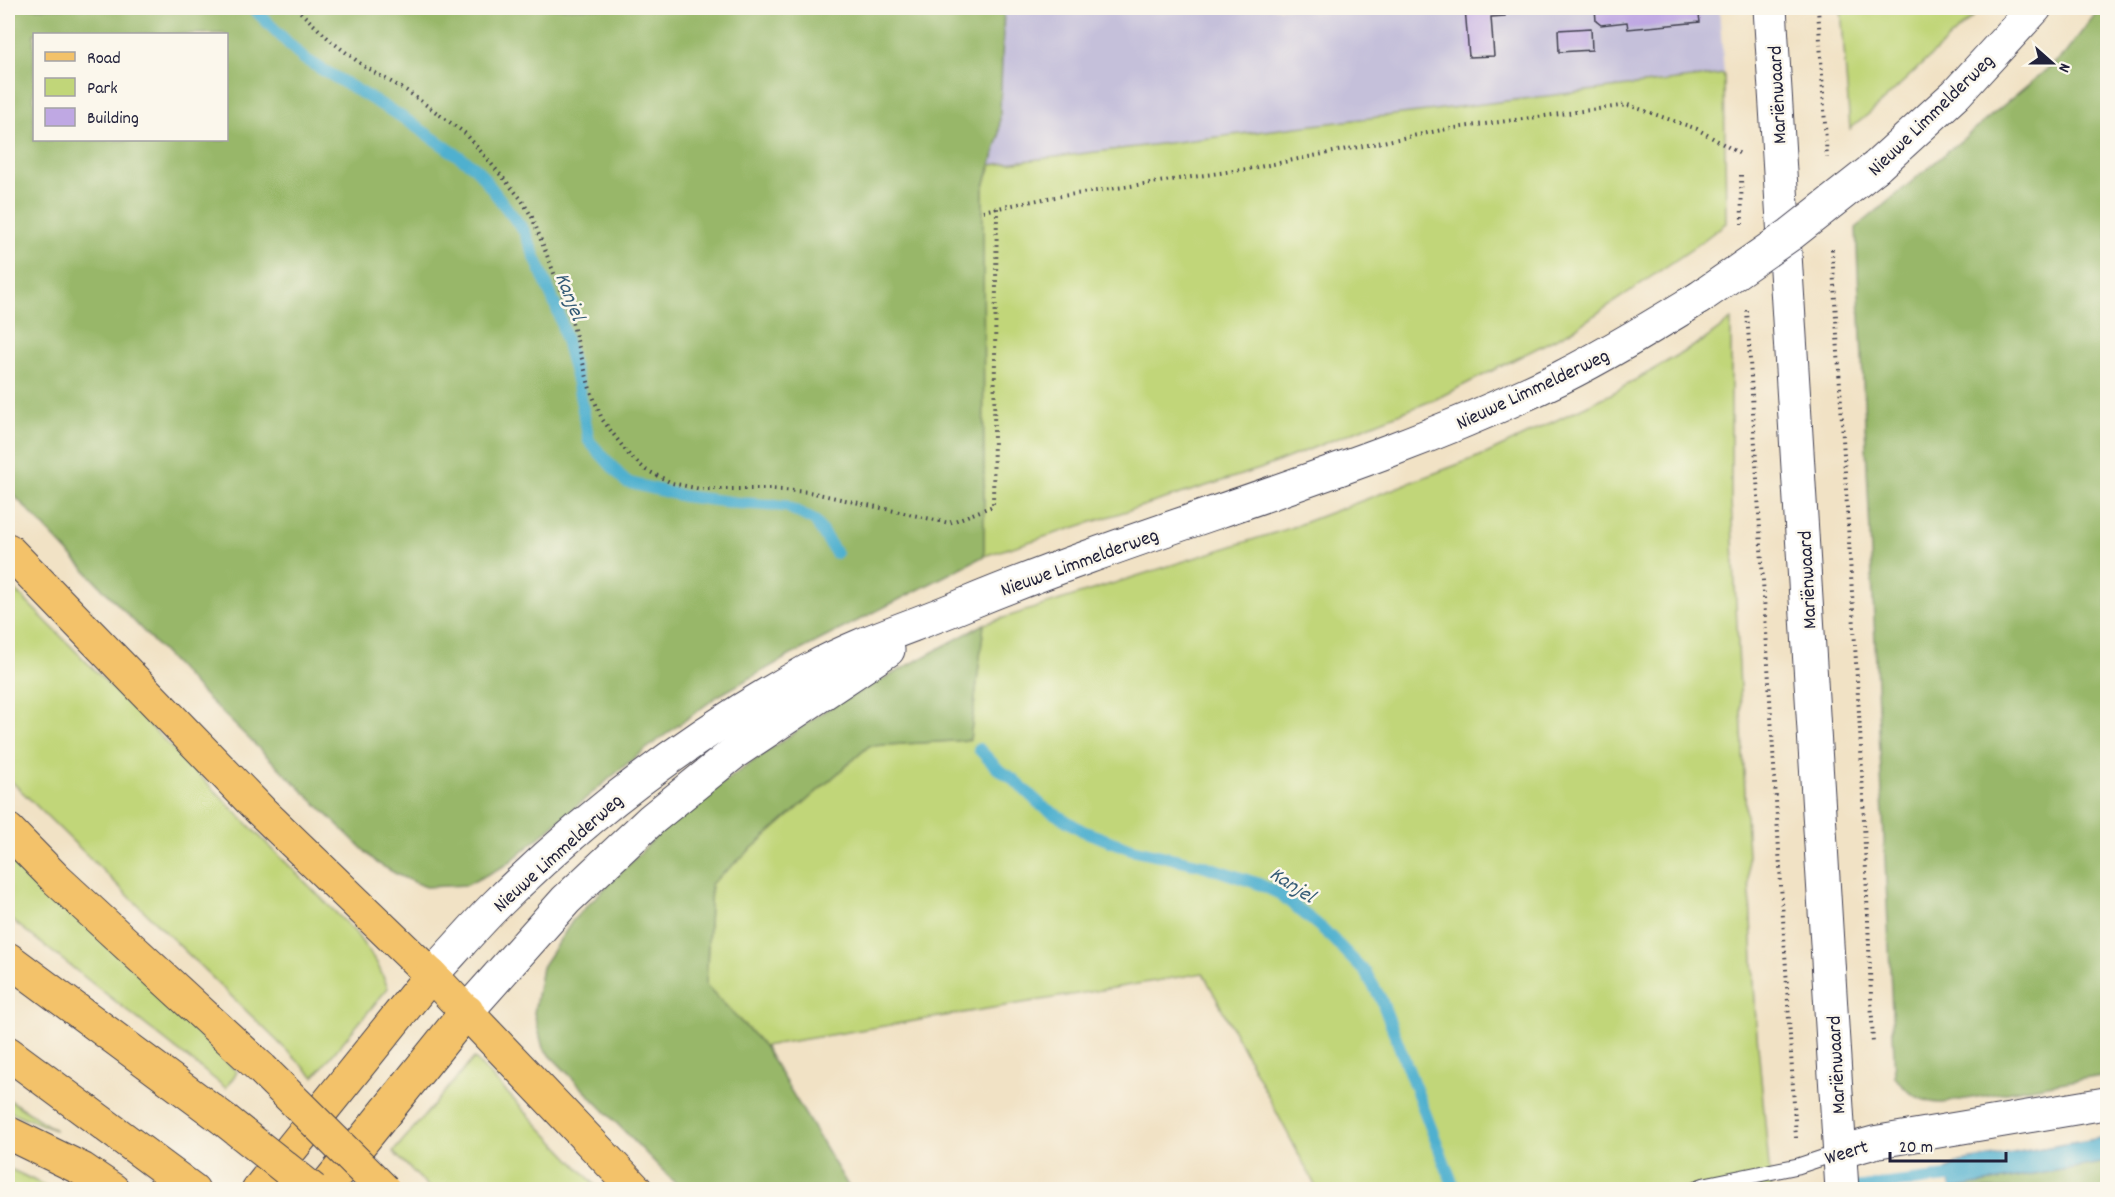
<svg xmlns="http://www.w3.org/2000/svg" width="2115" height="1197" viewBox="0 0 2115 1197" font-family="Dekko,sans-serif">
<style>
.industrial{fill:#c5c0da}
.green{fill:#c1d679;stroke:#727c5a;stroke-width:1.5}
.forest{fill:#98b769;stroke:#5d6c52;stroke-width:1.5;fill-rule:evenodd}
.water{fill:#50b0cf;stroke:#396985;stroke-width:1.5}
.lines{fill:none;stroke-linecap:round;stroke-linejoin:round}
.stream{stroke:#50b0cf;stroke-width:12}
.building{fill:#bfa8e3}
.service-casing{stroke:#413f50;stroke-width:17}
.minor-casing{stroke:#413f50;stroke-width:34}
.tertiary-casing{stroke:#413f50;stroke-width:35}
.primary-casing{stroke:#413f50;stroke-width:35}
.trunk-casing{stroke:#413f50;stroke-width:35}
.motorway-casing{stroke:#413f50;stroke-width:35}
.path{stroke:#413f50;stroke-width:4;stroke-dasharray:1.5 4.5;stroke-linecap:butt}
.service{stroke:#fff;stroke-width:15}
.minor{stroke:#fff;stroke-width:32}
.tertiary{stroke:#fff;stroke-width:33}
.primary{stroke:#f3c26a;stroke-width:33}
.trunk{stroke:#f3c26a;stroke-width:33}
.motorway{stroke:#f3c26a;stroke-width:33}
.tertiary-bridge-casing{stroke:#413f50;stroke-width:35;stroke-linecap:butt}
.trunk-bridge-casing{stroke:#413f50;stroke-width:35;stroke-linecap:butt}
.motorway-bridge-casing{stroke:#413f50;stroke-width:35;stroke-linecap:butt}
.tertiary-bridge{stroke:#fff;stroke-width:33}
.trunk-bridge{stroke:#f3c26a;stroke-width:33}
.motorway-bridge{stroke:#f3c26a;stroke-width:33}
.labels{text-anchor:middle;stroke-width:5;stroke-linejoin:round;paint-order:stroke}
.street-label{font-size:20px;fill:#22223b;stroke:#fbf7ec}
.water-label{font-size:21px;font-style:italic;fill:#345b76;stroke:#fbf7ec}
</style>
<rect width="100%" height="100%" fill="#fbf7ec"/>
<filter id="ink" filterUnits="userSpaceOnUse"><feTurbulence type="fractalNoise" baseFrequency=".0167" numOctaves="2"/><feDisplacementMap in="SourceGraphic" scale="12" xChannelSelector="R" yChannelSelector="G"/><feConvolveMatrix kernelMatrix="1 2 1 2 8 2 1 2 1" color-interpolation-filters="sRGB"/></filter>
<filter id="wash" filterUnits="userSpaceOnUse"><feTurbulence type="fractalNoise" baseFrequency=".008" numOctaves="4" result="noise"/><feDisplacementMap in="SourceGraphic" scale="24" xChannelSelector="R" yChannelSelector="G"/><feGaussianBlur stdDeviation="1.35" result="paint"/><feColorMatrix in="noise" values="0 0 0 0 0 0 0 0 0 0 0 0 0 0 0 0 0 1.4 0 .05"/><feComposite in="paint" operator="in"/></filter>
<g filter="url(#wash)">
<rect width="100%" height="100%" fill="#f1e2c5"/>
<polygon class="industrial" points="1004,8 1719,8 1724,74 991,165 999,138"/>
<g class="green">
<polygon points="1841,8 1982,8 1871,112 1850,129"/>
<polygon points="1724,74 1726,223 1692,249 1571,331 1436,399 1260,469 984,556 983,189 991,165"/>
<polygon points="1731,320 1731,500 1756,1023 1771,1189 1317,1189 1203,973 764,1046 706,985 711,884 869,746 970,740 984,624 1290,528 1488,453 1613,393 1704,340"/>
<polygon points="8,583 355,932 377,963 388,988 314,1077 8,778"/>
<polygon points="8,845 237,1072 226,1088 8,917"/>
<polygon points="474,1058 599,1189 431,1189 393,1152"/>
<polygon points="8,1099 55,1130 8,1111"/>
<polygon points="8,1168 48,1187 52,1189 8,1189"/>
</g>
<g class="forest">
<path d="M 8,8 L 1004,8 L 999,138 L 983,189 L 984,556 L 789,656 L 718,696 L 634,758 L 506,865 L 467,885 L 426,887 L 400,876 L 377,863 L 206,697 L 8,489 ZM 34,34 L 226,34 L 226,140 L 34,140 Z"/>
<path d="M 2100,8 L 2108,8 L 2107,1075 L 1942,1103 C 1922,1103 1907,1093 1895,1077 L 1856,228 L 2064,55 Z"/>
<polygon points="984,624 970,740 869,746 711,884 706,985 764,1046 850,1189 681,1189 543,1048 534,1013 542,967 573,920 680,813 826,710"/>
<polygon points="2107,1162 2107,1189 1951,1189"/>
</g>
<polygon class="water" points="2107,1137 2107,1162 1951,1189 1946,1170 1960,1162"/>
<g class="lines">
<g class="stream">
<polyline points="253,8 303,58 402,117 476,168 524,231 559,314 578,384 589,441 626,482 683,496 738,503 786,506 815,521 836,553"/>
<polyline points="979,749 998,769 1012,778 1042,806 1083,831 1131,849 1202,865 1259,884 1280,894 1324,930 1366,973 1381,999 1455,1190"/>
<polyline points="1845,1189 1964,1175"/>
</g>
</g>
<g id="blocks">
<g class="building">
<polygon points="1380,8 1401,8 1401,9 1380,11"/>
<polygon points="1465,8 1505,8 1505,16 1491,17 1494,56 1469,57"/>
<polygon points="1595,8 1698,8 1700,22 1628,29 1627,22 1601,25 1596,21"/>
<polygon points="1591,28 1592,50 1559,52 1558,30"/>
</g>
</g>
</g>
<g filter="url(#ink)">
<use href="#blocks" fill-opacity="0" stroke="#413f50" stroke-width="1.5"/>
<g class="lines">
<g class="service-casing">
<polyline id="service" points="1692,1190 1705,1185 1798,1166 1840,1152"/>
</g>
<g class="minor-casing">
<polyline id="minor" points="1840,1152 1876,1142 2108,1103"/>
</g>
<g class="tertiary-casing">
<g id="tertiary">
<polyline points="1770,8 1842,1190"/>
<polyline points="1876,167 1956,94 2035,8"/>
<path d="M 431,975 C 453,952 473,928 496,905 C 589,812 695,733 811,669 C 860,642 914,626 966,604 C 1161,523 1369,471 1560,378 C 1608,354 1653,326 1699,298"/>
<polyline points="467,1011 566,900 652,819 735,752 888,650"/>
</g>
</g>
<g class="primary-casing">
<g id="primary">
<polyline points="258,1190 431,975"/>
<polyline points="323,1190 467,1011"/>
</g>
</g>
<g class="trunk-casing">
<g id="trunk">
<polyline points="8,550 261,811 431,975"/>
<polyline points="8,830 56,879 262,1069"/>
</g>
</g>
<g class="motorway-casing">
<g id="motorway">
<polyline points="8,959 225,1120"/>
<polyline points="431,975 636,1190"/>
<polyline points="8,1053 193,1190"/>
<polyline points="8,1133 82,1169 113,1190"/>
</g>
</g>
<g class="path">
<polyline points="296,8 331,41 365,67 407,91 466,134 521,199 532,217 570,314 590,389 602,419 629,455 646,470 672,483 700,489 770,489 809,492 949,523 993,506 997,208"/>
<polyline points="1818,8 1827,158"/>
<polyline points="1741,175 1742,224"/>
<polyline points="983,211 1048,198 1254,168 1447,129 1628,105 1697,129 1742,155"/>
<polyline points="1832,249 1861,748 1873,1045"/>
<polyline points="1747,310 1796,1138"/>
</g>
<use href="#service" class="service"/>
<use href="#minor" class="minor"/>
<use href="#tertiary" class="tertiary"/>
<use href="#primary" class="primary"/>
<use href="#trunk" class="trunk"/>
<use href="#motorway" class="motorway"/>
<g class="tertiary-bridge-casing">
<polyline id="tertiary-bridge" points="1699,298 1791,234 1876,167"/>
</g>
<g class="trunk-bridge-casing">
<polyline id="trunk-bridge" points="262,1069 384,1190"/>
</g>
<g class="motorway-bridge-casing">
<polyline id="motorway-bridge" points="225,1120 313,1190"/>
</g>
<use href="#tertiary-bridge" class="tertiary-bridge"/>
<use href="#trunk-bridge" class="trunk-bridge"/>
<use href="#motorway-bridge" class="motorway-bridge"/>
</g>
</g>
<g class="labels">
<g class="street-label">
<text transform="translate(1776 95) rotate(-93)" y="7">Mariënwaard</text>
<text transform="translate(1930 114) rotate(-44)" y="7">Nieuwe Limmelderweg</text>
<text transform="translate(1532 388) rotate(-25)" y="7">Nieuwe Limmelderweg</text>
<text transform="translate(1079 561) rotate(-20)" y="7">Nieuwe Limmelderweg</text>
<text transform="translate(1806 580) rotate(-93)" y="7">Mariënwaard</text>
<text transform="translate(557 852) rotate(-42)" y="7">Nieuwe Limmelderweg</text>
<text transform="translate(1835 1065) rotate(-93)" y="7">Mariënwaard</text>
<text transform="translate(1846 1151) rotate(-17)" y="7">Weert</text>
</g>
<g class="water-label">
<text transform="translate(571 296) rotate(69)" y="7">Kanjel</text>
<text transform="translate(1293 884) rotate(33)" y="7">Kanjel</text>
</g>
</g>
<rect width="2115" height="1197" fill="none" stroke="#fbf7ec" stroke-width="30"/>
<rect x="33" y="33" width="195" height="108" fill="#fbf7ec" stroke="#a4a2a5" stroke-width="1.5"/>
<rect x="45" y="52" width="30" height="9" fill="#f3c26a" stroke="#a4a2a5" stroke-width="1.5"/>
<text x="87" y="63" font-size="18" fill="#22223b">Road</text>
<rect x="45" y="78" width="30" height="18" fill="#c1d679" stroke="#a4a2a5" stroke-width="1.5"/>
<text x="87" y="93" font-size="18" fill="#22223b">Park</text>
<rect x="45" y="108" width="30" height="18" fill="#bfa8e3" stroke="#a4a2a5" stroke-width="1.5"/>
<text x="87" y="123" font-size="18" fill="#22223b">Building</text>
<g transform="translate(2052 63) rotate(111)" stroke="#fbf7ec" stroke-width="4.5" paint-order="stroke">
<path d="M0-4.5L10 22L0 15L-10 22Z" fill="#22223b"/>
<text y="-9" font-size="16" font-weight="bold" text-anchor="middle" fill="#22223b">N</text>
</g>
<path d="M1890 1152v9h116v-9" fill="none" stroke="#22223b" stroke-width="3"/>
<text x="1899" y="1152" font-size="18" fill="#22223b" stroke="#fbf7ec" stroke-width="4.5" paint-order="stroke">20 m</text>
</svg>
